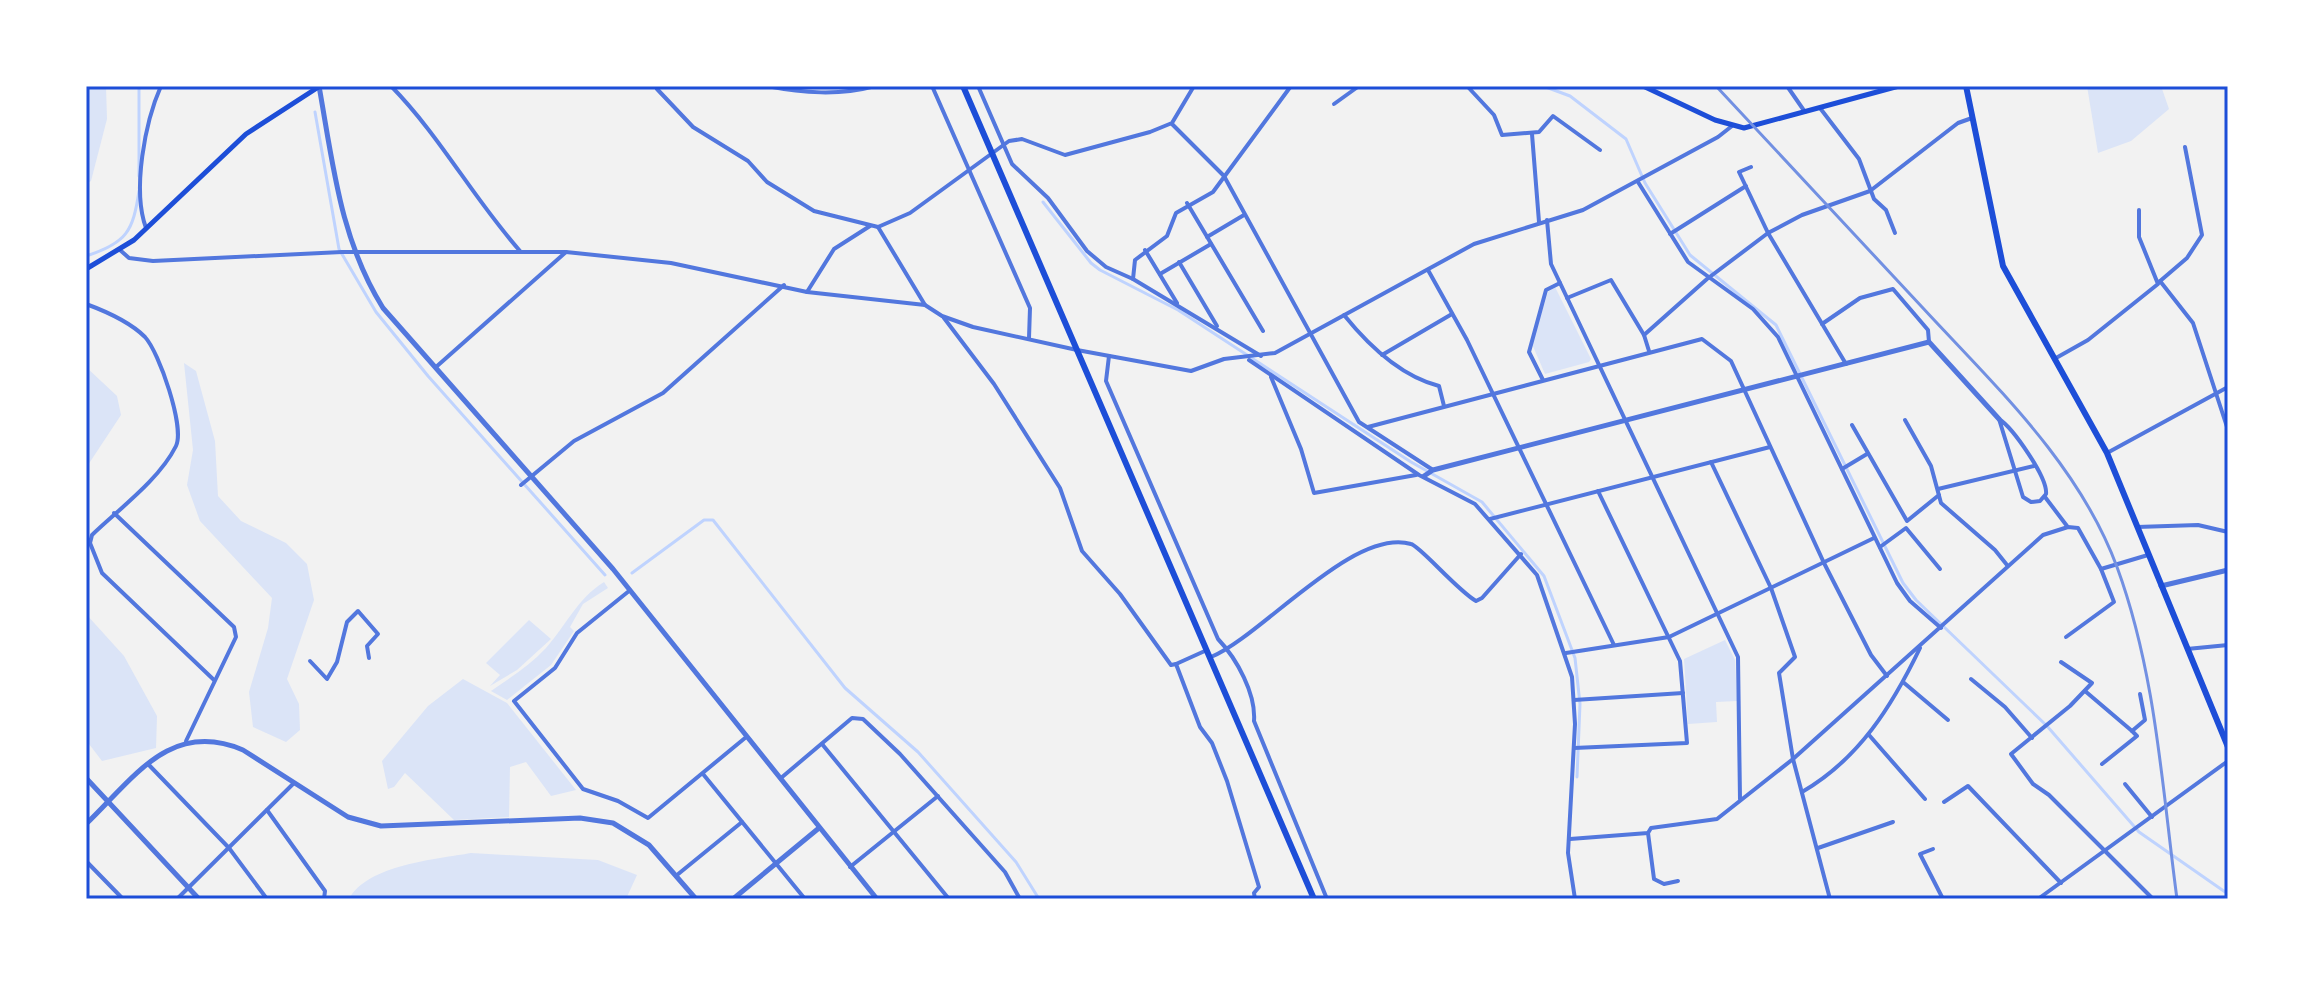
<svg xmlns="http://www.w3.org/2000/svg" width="2314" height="985" viewBox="0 0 2314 985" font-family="Rubik,sans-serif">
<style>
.green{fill:#dbe4f7}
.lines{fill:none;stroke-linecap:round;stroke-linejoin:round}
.stream{stroke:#bfd3fe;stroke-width:3}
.minor{stroke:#5277de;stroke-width:4}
.tertiary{stroke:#5277de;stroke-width:5}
.secondary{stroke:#1d4ed8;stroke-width:5}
.trunk{stroke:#1d4ed8;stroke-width:6}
.rail{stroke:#7290e2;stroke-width:3}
.neatline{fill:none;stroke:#1d4ed8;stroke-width:3}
</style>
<rect width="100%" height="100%" fill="#f2f2f2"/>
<g class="green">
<polygon points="86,86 106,86 107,119 91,181 86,184"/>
<polygon points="2087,86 2161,86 2169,109 2131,141 2098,153"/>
<polygon points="1555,287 1591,359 1589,362 1545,374 1532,344 1548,292"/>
<polygon points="184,363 196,371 215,441 218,496 241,521 286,543 307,564 314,600 287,679 299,704 300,730 286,742 253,727 249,692 268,628 272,598 200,521 187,485 193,450"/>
<polygon points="86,367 117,396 121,415 86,468"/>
<path d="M 604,582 L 608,588 L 583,604 L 570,627 L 574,631 L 551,665 L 507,700 L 491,691 C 510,678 530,665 546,648 C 567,624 577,599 604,582 Z"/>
<polygon points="86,614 124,656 157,716 156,748 102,761 86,740"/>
<polygon points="529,620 551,639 517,670 490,686 500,675 486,663"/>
<polygon points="1725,640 1735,660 1737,701 1716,702 1717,722 1688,724 1684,659"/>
<polygon points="463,679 507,703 576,790 551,796 526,762 510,767 509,817 454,820 405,773 394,787 388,789 382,761 428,706"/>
<path d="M 471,853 L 598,860 L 637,875 L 626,899 L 349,899 C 367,865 437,859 471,853 Z"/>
</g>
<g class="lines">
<g class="stream">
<polyline points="1543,86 1570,96 1626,139 1645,183 1690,255 1776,325 1903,583 1916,600 2047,726 2139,832 2228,894"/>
<polyline points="315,112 339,249 376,312 428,376 605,575"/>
<polyline points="139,176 139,86"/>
<polyline points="1043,202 1091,263 1100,270 1178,310 1411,462 1482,502 1544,576 1575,658 1580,704 1577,777"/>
<path d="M 86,256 C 127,243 133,231 139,191"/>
<polyline points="632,573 704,520 713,520 845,688 918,752 1016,862 1039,899"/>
</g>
<g class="minor">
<path d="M 391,86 C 440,136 473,198 520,251"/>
<polyline points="661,86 657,89 693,127 748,161 767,182 814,211 878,227 910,213 1009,141 1022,139 1065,155 1150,132 1172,123 1194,86"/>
<path d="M 767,86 C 803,93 839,96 875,86"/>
<polyline points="932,86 1030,308 1029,338"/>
<polyline points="978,86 1012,164 1048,198 1087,251 1106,267 1133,279 1261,356"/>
<polyline points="1467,86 1494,115 1502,135 1539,132 1553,116 1600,150"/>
<polyline points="1787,86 1805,112"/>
<polyline points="1334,104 1359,86"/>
<polyline points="1820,108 1859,159 1874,199 1886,210 1895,233"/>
<polyline points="1172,124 1224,176 1359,422 1433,470"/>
<polyline points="1532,134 1539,222"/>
<polyline points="1751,167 1739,172 1768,233 1802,215 1870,191 1958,123 1972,118"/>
<polyline points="1638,182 1688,262 1753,309 1778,337 1897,583 1910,601 1941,628"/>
<polyline points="1187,203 1263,331"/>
<polyline points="1547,220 1551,264 1738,657 1740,799"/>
<polyline points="878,227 925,305 942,316 973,327 1077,350 1191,371 1224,359 1275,353 1474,244 1583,210 1718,137 1732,126"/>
<path d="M 146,228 C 132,190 145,122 161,86"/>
<polyline points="1670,234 1746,186"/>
<polyline points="1207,237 1244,215"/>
<polyline points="120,250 129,258 153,261 342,252 566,252 671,263 807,292 925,305"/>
<polyline points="1145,250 1177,303"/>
<polyline points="1179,262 1217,326"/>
<polyline points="1428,270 1467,340 1614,645"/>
<polyline points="1160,274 1211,244"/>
<polyline points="1133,279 1135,260 1167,236 1176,213 1213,192 1291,86"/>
<polyline points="2160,281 2193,323 2228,430"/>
<polyline points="2159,282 2187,258 2202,235 2185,147"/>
<polyline points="807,292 834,249 870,226"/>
<polyline points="1567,298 1611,280 1644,335 1649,351"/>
<path d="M 86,304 C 105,311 130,322 145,337 C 159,352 185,427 176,446 C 159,480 119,509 92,535 L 90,543 L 102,573 L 214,680"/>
<path d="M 1344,315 C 1369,346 1400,376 1439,386 L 1444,406"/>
<polyline points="944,318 994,384 1060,488 1082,551 1120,594 1171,665 1176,664 1200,727 1212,743 1227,781 1259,887 1254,893 1255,899"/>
<polyline points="1822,324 1860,298 1893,289 1928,330 1929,342"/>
<polyline points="1644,335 1707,279 1768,233 1846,364"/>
<polyline points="1382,355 1452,314"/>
<path d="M 1109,356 L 1106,381 L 1218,639 C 1237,659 1256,694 1254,721 L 1327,899"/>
<polyline points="2056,358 2088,340 2158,284 2139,237 2139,210"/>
<polyline points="1249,360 1419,475 1475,504 1537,575 1572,677 1575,724 1568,853 1575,899"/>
<polyline points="436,367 566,252"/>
<polyline points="1271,377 1301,449 1314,493 1416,475"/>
<polyline points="1543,380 1529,352 1546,290 1560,283"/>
<path d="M 1999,419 C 2013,428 2048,478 2046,494 L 2040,501 L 2031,502 L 2023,497 Z"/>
<polyline points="1905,420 1931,466 1941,503 1995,550 2007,565"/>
<polyline points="1852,425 1907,521 1939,495"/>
<polyline points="1368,427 1702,339 1731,361 1824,563 1871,655 1887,676"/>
<polyline points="2107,453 2228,387"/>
<polyline points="1711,462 1771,588 1795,657 1779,673 1793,759 1830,899"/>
<polyline points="1842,469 1867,454"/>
<polyline points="521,485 574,441 663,393 784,285"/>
<polyline points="1938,489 2034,466"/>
<polyline points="2045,497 2067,526"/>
<polyline points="114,513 234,627 236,637 186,741"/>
<polyline points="1490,519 1770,447"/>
<polyline points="2137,527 2198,525 2228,532"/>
<polyline points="1880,547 1906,528 1940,569"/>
<polyline points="629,591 577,633 555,668 514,701 583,789 618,801 648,818 745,738"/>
<polyline points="2066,637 2114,602 2101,569"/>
<polyline points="2187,649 2228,645"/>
<polyline points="1566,653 1669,637 1874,538"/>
<path d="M 1211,657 C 1262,636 1353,527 1411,544 C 1420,546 1457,590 1476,601 L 1482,598 L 1521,554"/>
<polyline points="310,661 327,679 337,662 347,622 358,611 378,634 367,646 369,658"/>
<polyline points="2061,662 2092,683 2070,706 2011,754 2033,784 2049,795 2153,899"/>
<polyline points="1176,664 1207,650"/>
<polyline points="1971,679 2005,707 2032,738"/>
<polyline points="1903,682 1948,720"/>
<polyline points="2085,691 2132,731 2145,720 2140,694"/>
<polyline points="1574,700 1683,693"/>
<polyline points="1869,735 1925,799"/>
<polyline points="822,744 949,899"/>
<polyline points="1574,748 1687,743 1680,661 1598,491"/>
<polyline points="148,764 229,848 267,899"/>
<polyline points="2102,764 2137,736 2132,731"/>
<polyline points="703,774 805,899"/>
<polyline points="781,778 852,718 863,719 900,754 1005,872 1020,899"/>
<polyline points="2125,784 2152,817"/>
<path d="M 1802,792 C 1859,759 1892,706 1920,648"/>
<polyline points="1944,802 1968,786 2061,883"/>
<polyline points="267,810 325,891 324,899"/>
<polyline points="1648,833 1654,879 1664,884 1678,881"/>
<polyline points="1570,839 1648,833 1651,828 1717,819 1793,759 2043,535 2068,527 2078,528 2101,569 2148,555"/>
<polyline points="1818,848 1893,822"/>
<polyline points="1933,849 1920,854 1943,899"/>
<polyline points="86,861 123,899"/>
<polyline points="850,867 938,796"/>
<polyline points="677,875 742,822"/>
<polyline points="177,899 294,783"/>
<polyline points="2038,899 2228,761"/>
</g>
<g class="tertiary">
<path d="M 319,86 C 333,164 340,239 383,308 L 613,569 L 877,899"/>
<polyline points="1424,476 1433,470 1929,342 1999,419"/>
<polyline points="2161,586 2228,570"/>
<polyline points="86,778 199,899"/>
<path d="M 86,824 C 133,779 170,719 243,750 L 348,817 L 381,826 L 580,818 L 613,823 L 649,845 L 696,899"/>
<polyline points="733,899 819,828"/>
</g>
<g class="secondary">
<polyline points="1643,86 1715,120 1744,128 1899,86"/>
<polyline points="86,269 134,240 246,134 320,86"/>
</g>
<g class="trunk">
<polyline points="963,86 1314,899"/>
<polyline points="1966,86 2003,266 2107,453 2228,747"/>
</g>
<path class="rail" d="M 1716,86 C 1785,159 1853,234 1922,307 C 1995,386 2079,464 2117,567 C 2156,673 2162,787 2177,899"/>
</g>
<rect width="2314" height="985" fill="none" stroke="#ffffff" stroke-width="176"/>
<rect x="88" y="88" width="2138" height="809" class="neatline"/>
</svg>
